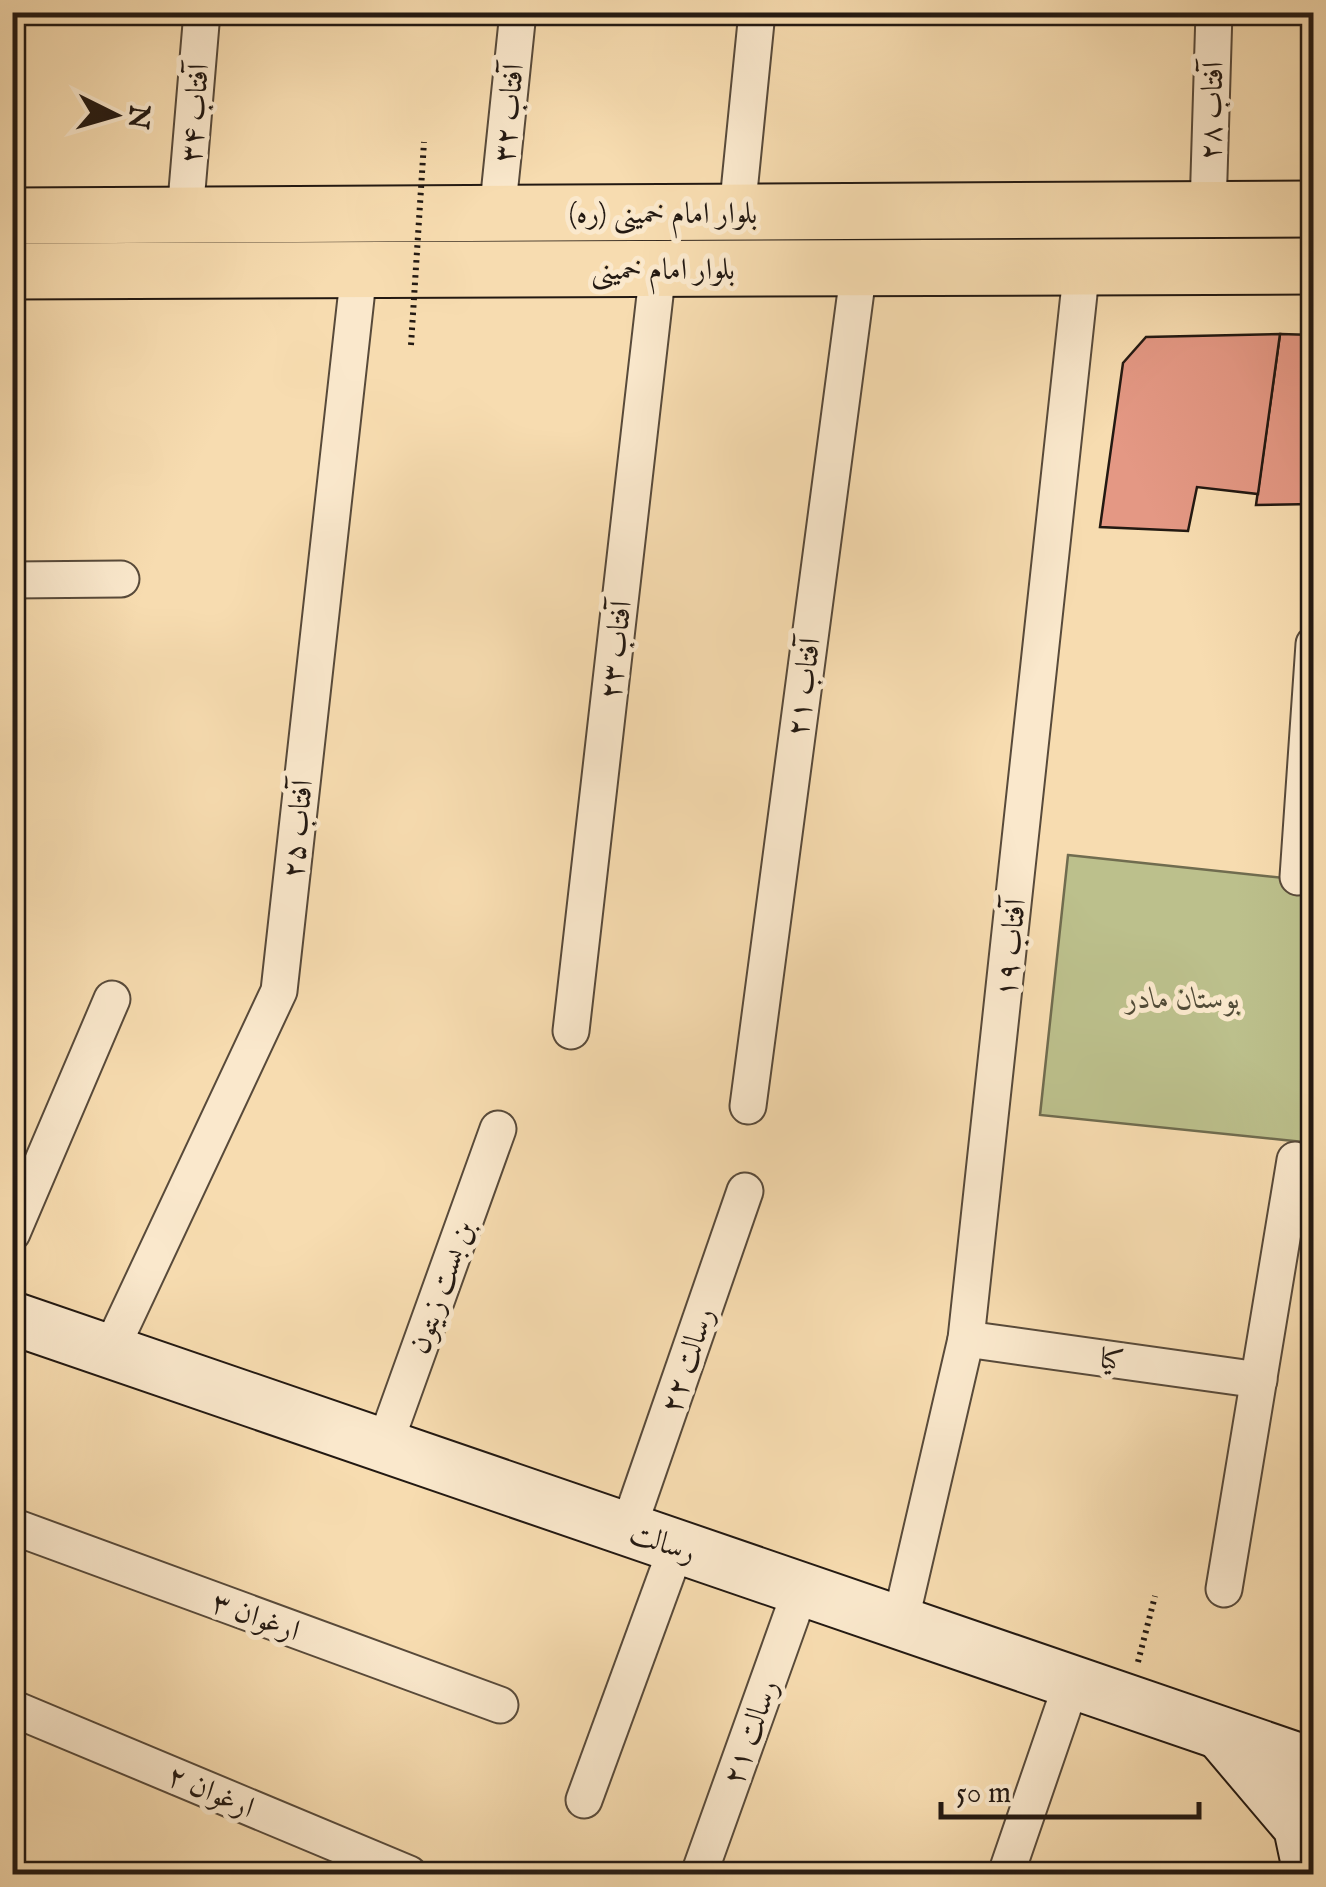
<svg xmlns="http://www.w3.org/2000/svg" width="1326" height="1887" viewBox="0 0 1326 1887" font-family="'IM FELL English',Amiri,serif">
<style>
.green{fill:#bcc08c;stroke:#706c4f;stroke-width:2.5}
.building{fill:#e49884;stroke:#231912;stroke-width:2.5}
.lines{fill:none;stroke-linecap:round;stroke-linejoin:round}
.minor-casing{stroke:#584a3a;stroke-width:39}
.secondary-casing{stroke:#231912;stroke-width:56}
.primary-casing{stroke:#231912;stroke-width:59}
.path{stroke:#231912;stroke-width:6;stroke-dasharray:2.5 5;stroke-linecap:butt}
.minor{stroke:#fae8cc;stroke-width:35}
.secondary{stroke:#fae8cc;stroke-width:52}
.primary{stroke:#f7dcb0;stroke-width:55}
.path-bridge{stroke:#231912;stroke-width:6;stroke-dasharray:2.5 5;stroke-linecap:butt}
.labels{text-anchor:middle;stroke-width:10;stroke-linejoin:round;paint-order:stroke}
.street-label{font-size:30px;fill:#231912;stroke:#fae8cc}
.park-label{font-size:30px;font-style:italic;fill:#514b37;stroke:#fae8cc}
</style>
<rect width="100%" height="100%" fill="#f7dcb0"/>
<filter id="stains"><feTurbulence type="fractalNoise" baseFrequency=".002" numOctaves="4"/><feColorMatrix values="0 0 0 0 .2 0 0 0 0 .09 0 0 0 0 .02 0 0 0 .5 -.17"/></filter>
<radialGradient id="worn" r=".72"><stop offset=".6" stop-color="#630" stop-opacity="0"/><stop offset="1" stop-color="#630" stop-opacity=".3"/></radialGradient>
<polygon class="green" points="1068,855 1313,881 1313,1143 1040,1115"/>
<g class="building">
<polygon points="1280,334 1314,335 1314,504 1256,505"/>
<polygon points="1280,334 1258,494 1197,487 1188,531 1100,527 1123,363 1146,337"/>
</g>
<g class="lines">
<g class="minor-casing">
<g id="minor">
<polyline points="1208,209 1214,12"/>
<polyline points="737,212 757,12"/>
<polyline points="185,214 202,12"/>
<polyline points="497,214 518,12"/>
<polyline points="12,580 121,579"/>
<polyline points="1298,877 1314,644"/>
<polyline points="571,1031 658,269"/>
<polyline points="748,1106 859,268"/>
<polyline points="12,1233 112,999"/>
<polyline points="966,1339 1259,1380"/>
<polyline points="110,1351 279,991 359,271"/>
<polyline points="384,1446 498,1129"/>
<polyline points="12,1526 500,1705"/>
<polyline points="628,1529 745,1191"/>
<polyline points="1224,1589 1295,1160"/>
<polyline points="900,1623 966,1339 1082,266"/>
<polyline points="12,1708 409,1874"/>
<polyline points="584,1800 677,1546"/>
<polyline points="699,1874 801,1589"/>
<polyline points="1006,1874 1072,1682"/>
</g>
</g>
<g class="secondary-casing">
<g id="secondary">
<polyline points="12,1318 1314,1765"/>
<polyline points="1222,1735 1300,1827 1310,1874"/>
</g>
</g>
<g class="primary-casing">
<g id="primary">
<polyline points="12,216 1314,209"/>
<polyline points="12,271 1314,266"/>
</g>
</g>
<polyline class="path" points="1138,1662 1155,1596"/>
<use href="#minor" class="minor"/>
<use href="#secondary" class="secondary"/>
<use href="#primary" class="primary"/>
<polyline class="path-bridge" points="411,345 424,142"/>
</g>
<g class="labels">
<g class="street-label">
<text transform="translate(1211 111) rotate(-88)" y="10">آفتاب ۲۸</text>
<text transform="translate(194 113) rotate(-85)" y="10">آفتاب ۳۴</text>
<text transform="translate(508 113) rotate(-84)" y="10">آفتاب ۳۲</text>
<text x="663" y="223">بلوار امام خمینی (ره)</text>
<text x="663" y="279">بلوار امام خمینی</text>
<text transform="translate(615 650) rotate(-83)" y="10">آفتاب ۲۳</text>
<text transform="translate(803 687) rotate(-82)" y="10">آفتاب ۲۱</text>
<text transform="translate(297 829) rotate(-84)" y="10">آفتاب ۲۵</text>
<text transform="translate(1010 948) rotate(-84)" y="10">آفتاب ۱۹</text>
<text transform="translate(441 1287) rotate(-70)" y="10">بن بست زیتون</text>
<text transform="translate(1112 1359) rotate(8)" y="10">کیا</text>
<text transform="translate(687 1360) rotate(-71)" y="10">رسالت ۲۲</text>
<text transform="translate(663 1542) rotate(19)" y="10">رسالت</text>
<text transform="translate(256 1616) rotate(20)" y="10">ارغوان ۳</text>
<text transform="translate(750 1732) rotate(-70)" y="10">رسالت ۲۱</text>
<text transform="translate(211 1791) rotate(23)" y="10">ارغوان ۲</text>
</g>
<g class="park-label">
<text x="1183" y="1008">بوستان مادر</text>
</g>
</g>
<rect width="1326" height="1887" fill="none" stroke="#f7dcb0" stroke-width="50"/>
<rect x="15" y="15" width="1296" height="1857" fill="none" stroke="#231912" stroke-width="5"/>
<rect x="25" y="25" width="1276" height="1837" fill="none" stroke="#231912" stroke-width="2.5"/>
<g transform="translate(115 115) rotate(95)" stroke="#fae8cc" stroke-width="8" paint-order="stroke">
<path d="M0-8L18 38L0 25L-18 38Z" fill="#231912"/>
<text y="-15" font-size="28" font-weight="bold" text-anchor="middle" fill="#231912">N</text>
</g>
<path d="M941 1802v15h258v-15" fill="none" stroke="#231912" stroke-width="5"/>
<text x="956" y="1802" font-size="30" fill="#231912" stroke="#fae8cc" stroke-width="8" paint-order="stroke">50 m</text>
<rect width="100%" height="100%" filter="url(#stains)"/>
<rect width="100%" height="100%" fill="url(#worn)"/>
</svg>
